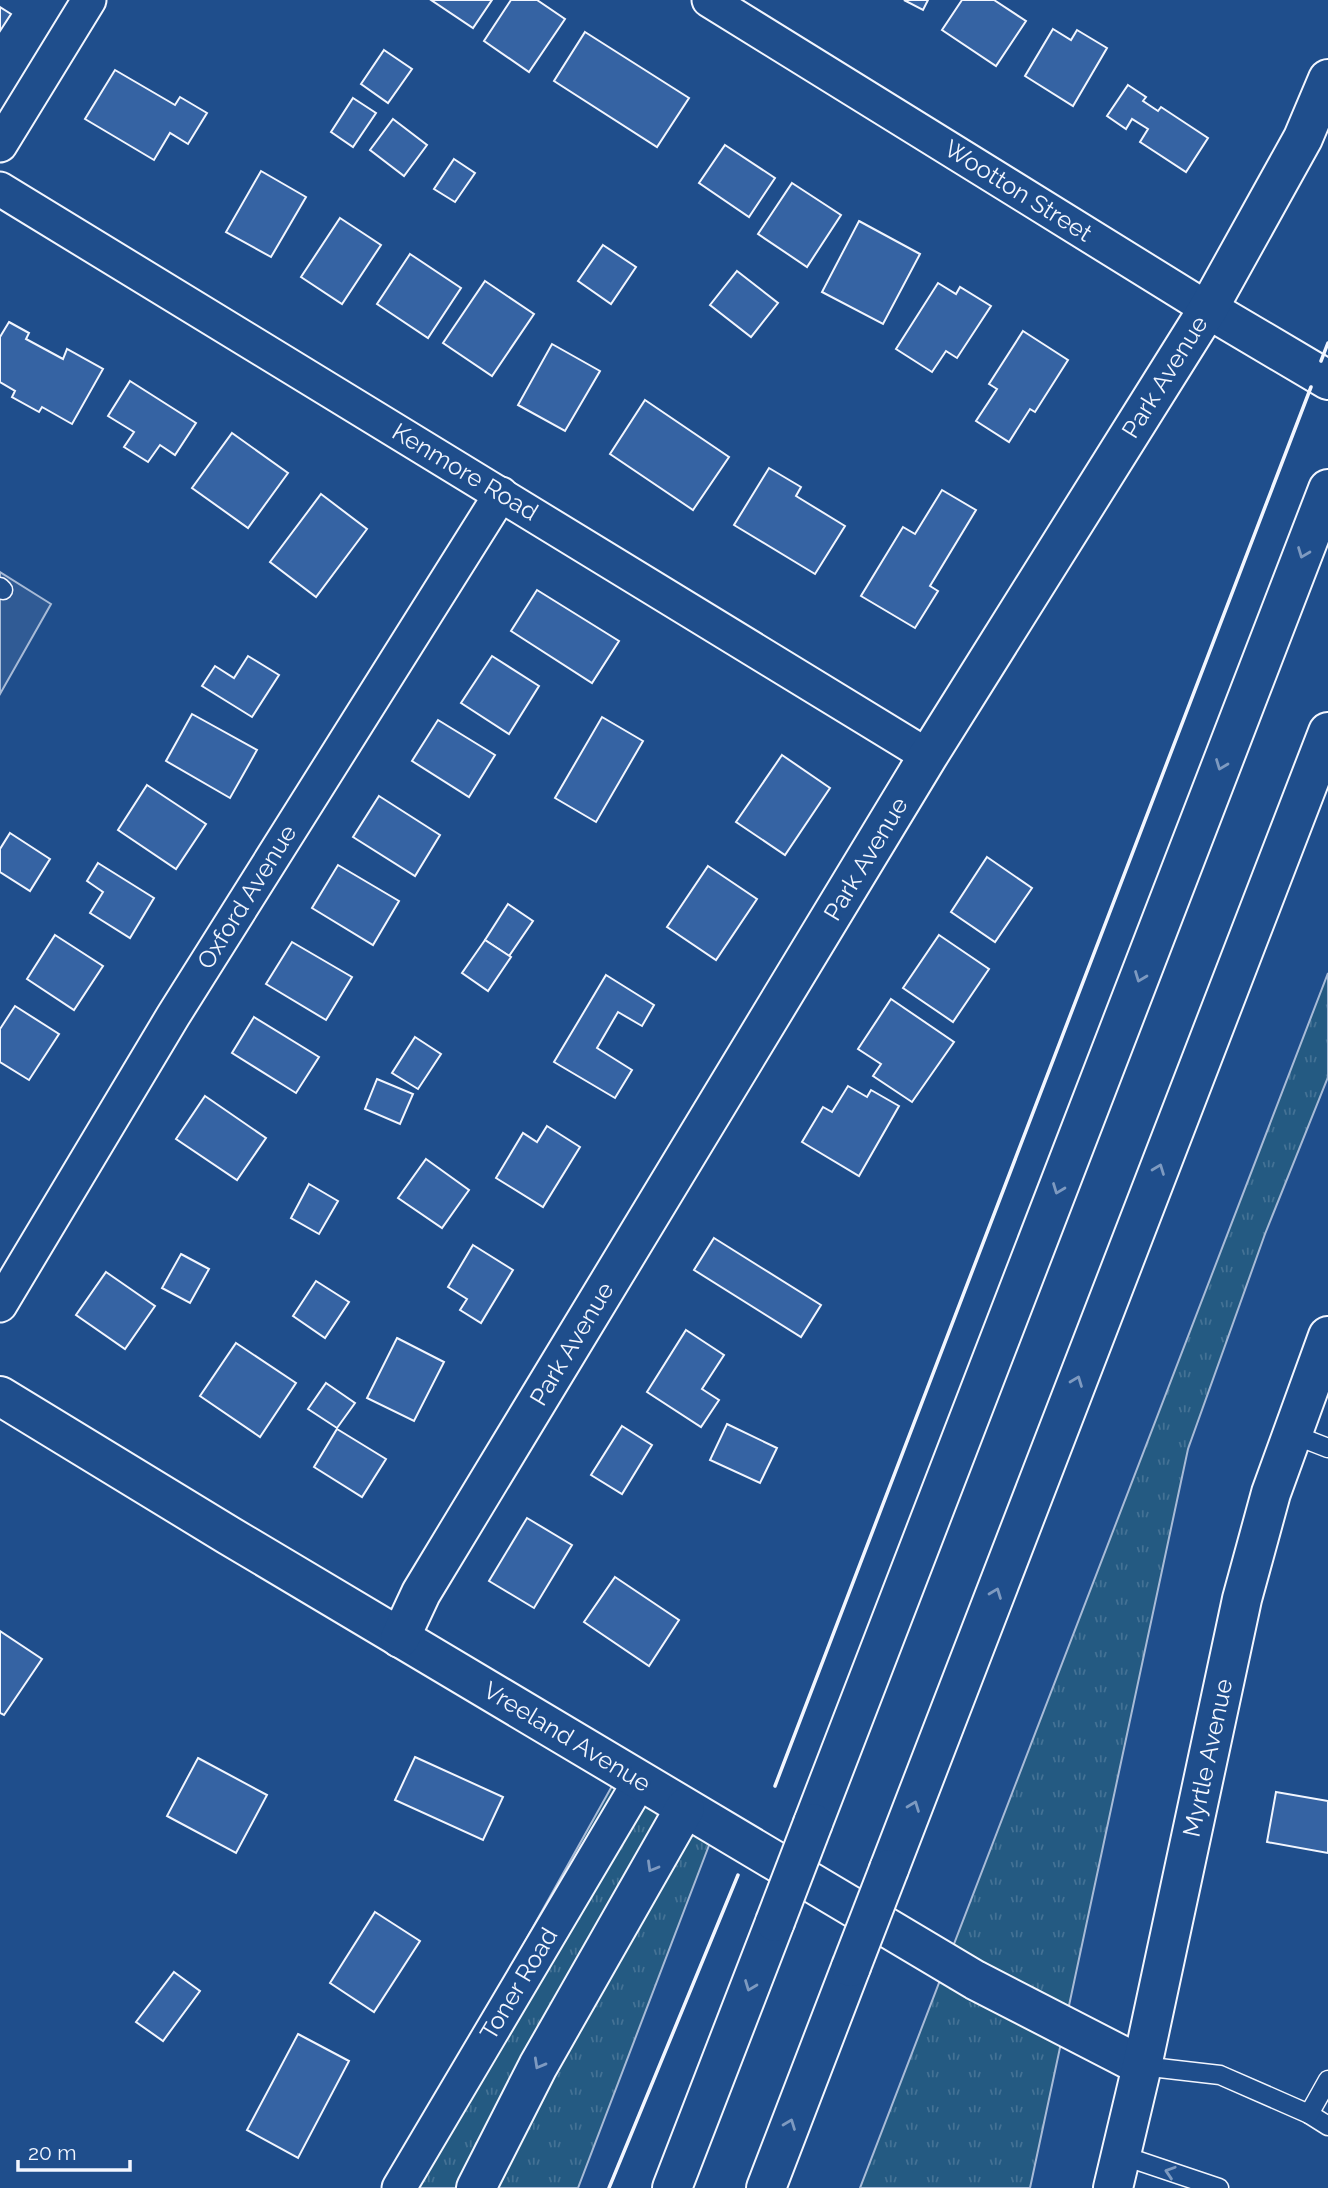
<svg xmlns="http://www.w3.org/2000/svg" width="1328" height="2188" viewBox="0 0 1328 2188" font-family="Raleway,sans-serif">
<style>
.grass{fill:url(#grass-tufts);stroke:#a8bbd7;stroke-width:2}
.parking{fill:#305b95;stroke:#a8bbd7;stroke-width:2}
.building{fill:#3563a3;stroke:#f2f6ff;stroke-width:2}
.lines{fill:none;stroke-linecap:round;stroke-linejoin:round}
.lane-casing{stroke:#f2f6ff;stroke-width:21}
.street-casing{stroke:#f2f6ff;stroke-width:37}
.secondary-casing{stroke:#f2f6ff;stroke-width:42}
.primary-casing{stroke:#f2f6ff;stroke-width:42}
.highway-casing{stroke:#f2f6ff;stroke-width:42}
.lane{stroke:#1f4e8c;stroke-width:18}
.street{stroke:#1f4e8c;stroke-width:33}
.secondary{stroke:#1f4e8c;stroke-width:38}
.primary{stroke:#1f4e8c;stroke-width:38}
.highway{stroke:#1f4e8c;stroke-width:38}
.highway-bridge-casing{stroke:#f2f6ff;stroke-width:42;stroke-linecap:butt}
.highway-bridge{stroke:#1f4e8c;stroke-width:38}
.wall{stroke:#f2f6ff;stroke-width:3.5}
.oneway{stroke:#7e9ac0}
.labels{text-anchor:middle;stroke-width:5;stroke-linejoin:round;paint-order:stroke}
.street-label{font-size:24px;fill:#f2f6ff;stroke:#1f4e8c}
</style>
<defs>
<pattern id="grass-tufts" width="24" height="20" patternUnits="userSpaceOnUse" patternTransform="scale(1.75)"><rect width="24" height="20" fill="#245a82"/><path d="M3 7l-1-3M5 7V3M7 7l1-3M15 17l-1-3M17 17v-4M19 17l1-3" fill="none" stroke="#447295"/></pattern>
</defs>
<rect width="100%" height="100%" fill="#1f4e8c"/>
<g class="grass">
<polygon points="1328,973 1328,1077 1265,1234 1188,1449 1030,2188 860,2188"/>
<polygon points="621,1770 716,1827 578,2188 387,2188"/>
</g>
<polygon class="parking" points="0,572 51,604 0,694"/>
<g class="building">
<polygon points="431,0 492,0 473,28"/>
<polygon points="511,0 537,0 565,19 529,72 484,41"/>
<polygon points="904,0 928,0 923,10"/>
<polygon points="962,0 994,0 1026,21 996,66 942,30"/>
<polygon points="0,7 11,14 0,31"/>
<polygon points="1053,29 1071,40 1077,30 1107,48 1073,106 1025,76"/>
<polygon points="585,32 689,98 657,147 554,81"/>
<polygon points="384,50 412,69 388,103 361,84"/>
<polygon points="115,70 175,105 180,97 207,113 188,144 170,133 154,160 85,119"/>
<polygon points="1128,85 1146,97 1143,101 1158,111 1161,107 1208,138 1186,172 1140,142 1148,129 1132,119 1126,129 1107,116"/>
<polygon points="353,98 376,113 353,147 331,132"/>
<polygon points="393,119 427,145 404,176 370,150"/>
<polygon points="725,145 775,178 749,217 699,183"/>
<polygon points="454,159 475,173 455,202 434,189"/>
<polygon points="261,171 306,197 271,257 226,232"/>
<polygon points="792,183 841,215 807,267 758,234"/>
<polygon points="340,218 381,245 342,304 301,277"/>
<polygon points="859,221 920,254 883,324 822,292"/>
<polygon points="603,245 636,267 611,304 578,281"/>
<polygon points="410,254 461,288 428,338 377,304"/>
<polygon points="737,271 778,303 751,337 710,305"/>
<polygon points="485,281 534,314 492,376 443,343"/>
<polygon points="938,283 956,294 960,287 991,306 957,358 946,351 932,372 896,349"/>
<polygon points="9,322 29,333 26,339 63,359 67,349 103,369 72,424 42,407 39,412 12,397 15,391 0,382 0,337"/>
<polygon points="1023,331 1068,360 1035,412 1030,409 1009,442 976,421 997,389 989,384"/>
<polygon points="552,344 600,371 565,431 518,405"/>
<polygon points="130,381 196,423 175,455 160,445 148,462 124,447 134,432 108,416"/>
<polygon points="645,400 729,457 693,510 610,454"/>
<polygon points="232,433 288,473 248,528 192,488"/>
<polygon points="769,468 801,487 796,496 845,526 815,574 734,525"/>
<polygon points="942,490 976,510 930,586 938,591 915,628 861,596 903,527 915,534"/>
<polygon points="321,494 367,529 316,597 270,562"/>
<polygon points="537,590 619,641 592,683 511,631"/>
<polygon points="248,656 279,675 252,717 202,686 215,666 234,678"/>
<polygon points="492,656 539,686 509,734 461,703"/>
<polygon points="192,714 257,750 230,798 166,761"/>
<polygon points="602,717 643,741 596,822 555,798"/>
<polygon points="438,720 495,755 469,797 412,761"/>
<polygon points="782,755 830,788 785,855 736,822"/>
<polygon points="147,785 206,824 176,869 118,830"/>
<polygon points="379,796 440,835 415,876 353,837"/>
<polygon points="10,833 50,859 30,891 0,872 0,849"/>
<polygon points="987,857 1032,888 995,942 951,912"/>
<polygon points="98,863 154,898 130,938 90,913 103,892 87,881"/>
<polygon points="338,865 399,901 373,945 312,908"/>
<polygon points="708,866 757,899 716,960 667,927"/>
<polygon points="508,904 533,921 509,956 485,940"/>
<polygon points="55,935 103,966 74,1010 27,979"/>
<polygon points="939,935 989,969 953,1022 903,988"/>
<polygon points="485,940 511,957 488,991 462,973"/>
<polygon points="292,942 352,977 326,1020 266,984"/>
<polygon points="606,975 654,1005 642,1026 618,1012 597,1048 632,1070 615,1098 554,1062"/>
<polygon points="891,999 954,1042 912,1102 873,1076 881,1064 858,1049"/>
<polygon points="15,1006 59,1034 29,1080 0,1062 0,1029"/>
<polygon points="254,1017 319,1057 296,1093 232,1053"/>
<polygon points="415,1037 441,1054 418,1089 392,1073"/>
<polygon points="377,1079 413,1094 400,1124 365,1109"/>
<polygon points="848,1086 867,1097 871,1090 899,1106 859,1176 802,1142 823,1107 832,1112"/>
<polygon points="205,1096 266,1138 237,1180 176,1139"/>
<polygon points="547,1126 580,1147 543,1207 496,1178 523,1133 537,1142"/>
<polygon points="426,1159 469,1190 442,1228 398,1198"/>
<polygon points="309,1184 338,1201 319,1234 291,1218"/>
<polygon points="714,1238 821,1305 801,1337 694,1270"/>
<polygon points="473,1245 513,1270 481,1323 460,1310 467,1299 448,1287"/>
<polygon points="181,1254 209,1269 190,1303 162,1288"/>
<polygon points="106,1272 155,1306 125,1349 76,1315"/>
<polygon points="316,1281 349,1302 325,1338 293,1316"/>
<polygon points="686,1330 724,1355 702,1389 719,1400 701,1427 647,1392"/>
<polygon points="397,1338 444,1362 414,1421 367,1398"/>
<polygon points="236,1343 296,1383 260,1437 200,1396"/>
<polygon points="326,1383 355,1403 337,1428 308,1409"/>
<polygon points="727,1424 777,1448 760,1483 710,1460"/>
<polygon points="622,1426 652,1445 622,1494 591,1475"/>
<polygon points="337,1429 386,1459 362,1497 314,1467"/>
<polygon points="527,1518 572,1545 534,1608 489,1581"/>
<polygon points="615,1577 679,1620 649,1666 584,1622"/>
<polygon points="0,1631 42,1659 4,1715 0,1713"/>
<polygon points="415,1757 503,1797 483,1840 395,1800"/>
<polygon points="198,1758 267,1795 236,1853 167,1816"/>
<polygon points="1276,1792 1328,1801 1328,1853 1267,1842"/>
<polygon points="375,1912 420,1941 374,2012 330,1983"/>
<polygon points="174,1972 200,1991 163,2041 136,2022"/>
<polygon points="298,2034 349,2061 298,2158 247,2130"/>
</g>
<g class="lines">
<g class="lane-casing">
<g id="lane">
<polyline points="0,587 3,590"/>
<polyline points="1292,1434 1328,1448"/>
<polyline points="1142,2066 1220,2075 1309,2114 1328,2126"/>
<polyline points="1309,2114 1328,2080"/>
<polyline points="1121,2155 1219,2188"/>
</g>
</g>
<g class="street-casing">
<g id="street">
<polyline points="709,0 1208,309"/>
<polyline points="0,145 89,0"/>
<polyline points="0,189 928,756"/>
<polyline points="0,1305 173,1016 501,494"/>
<polyline points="399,2188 640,1781"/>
</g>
</g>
<g class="secondary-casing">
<g id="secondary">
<polyline points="1208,309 1328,380"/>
<polyline points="0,1396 228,1535 975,1980 1142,2066"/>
<polyline points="400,1638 421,1593 928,756 1208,309 1303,138 1328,79"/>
</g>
</g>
<g class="primary-casing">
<polyline id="primary" points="1113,2188 1142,2066 1242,1599 1271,1493 1328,1336"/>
</g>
<g class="highway-casing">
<g id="highway">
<polyline points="813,1823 1328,489"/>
<polyline points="889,1869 1328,732"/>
<polyline points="476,2188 538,2066 685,1808"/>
<polyline points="672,2188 775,1922"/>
<polyline points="766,2188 851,1967"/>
</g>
</g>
<use href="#lane" class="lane"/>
<use href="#street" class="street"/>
<use href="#secondary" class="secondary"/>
<use href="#primary" class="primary"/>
<use href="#highway" class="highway"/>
<g class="highway-bridge-casing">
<g id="highway-bridge">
<polyline points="775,1922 813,1823"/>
<polyline points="851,1967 889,1869"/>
</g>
</g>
<use href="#highway-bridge" class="highway-bridge"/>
<g class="wall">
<polyline points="1321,361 1328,343"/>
<polyline points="775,1786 1311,387"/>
<polyline points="609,2188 738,1875"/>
</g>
</g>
<defs><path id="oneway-chevron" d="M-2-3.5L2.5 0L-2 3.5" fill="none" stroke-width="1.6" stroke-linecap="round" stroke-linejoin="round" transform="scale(1.75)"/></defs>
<g class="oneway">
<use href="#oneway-chevron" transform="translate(1303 553) rotate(111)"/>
<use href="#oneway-chevron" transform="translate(1221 765) rotate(111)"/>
<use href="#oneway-chevron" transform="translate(1140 977) rotate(111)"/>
<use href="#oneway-chevron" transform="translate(1159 1169) rotate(-69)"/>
<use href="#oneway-chevron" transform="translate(1058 1189) rotate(111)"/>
<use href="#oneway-chevron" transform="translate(1077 1381) rotate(-69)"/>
<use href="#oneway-chevron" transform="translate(996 1593) rotate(-69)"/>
<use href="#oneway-chevron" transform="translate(914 1806) rotate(-69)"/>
<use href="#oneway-chevron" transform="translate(652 1867) rotate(120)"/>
<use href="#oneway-chevron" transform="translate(750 1986) rotate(111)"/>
<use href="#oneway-chevron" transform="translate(539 2064) rotate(119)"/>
<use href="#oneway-chevron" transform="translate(790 2124) rotate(-69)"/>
<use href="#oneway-chevron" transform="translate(1170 2172) rotate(-162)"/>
</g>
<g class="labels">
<g class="street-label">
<text transform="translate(1018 191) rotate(32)" y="8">Wootton Street</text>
<text transform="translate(1165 377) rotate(-58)" y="8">Park Avenue</text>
<text transform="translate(465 472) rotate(31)" y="8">Kenmore Road</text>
<text transform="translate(866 859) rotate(-59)" y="8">Park Avenue</text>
<text transform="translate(247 897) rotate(-58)" y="8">Oxford Avenue</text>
<text transform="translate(572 1344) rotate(-59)" y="8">Park Avenue</text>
<text transform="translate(567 1737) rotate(31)" y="8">Vreeland Avenue</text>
<text transform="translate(1208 1758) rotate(-78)" y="8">Myrtle Avenue</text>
<text transform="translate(519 1984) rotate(-59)" y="8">Toner Road</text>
</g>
</g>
<path d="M18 2160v10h112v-10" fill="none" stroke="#f2f6ff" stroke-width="3.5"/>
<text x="28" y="2160" font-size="21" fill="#f2f6ff" stroke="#1f4e8c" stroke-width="5" paint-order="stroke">20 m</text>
</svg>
